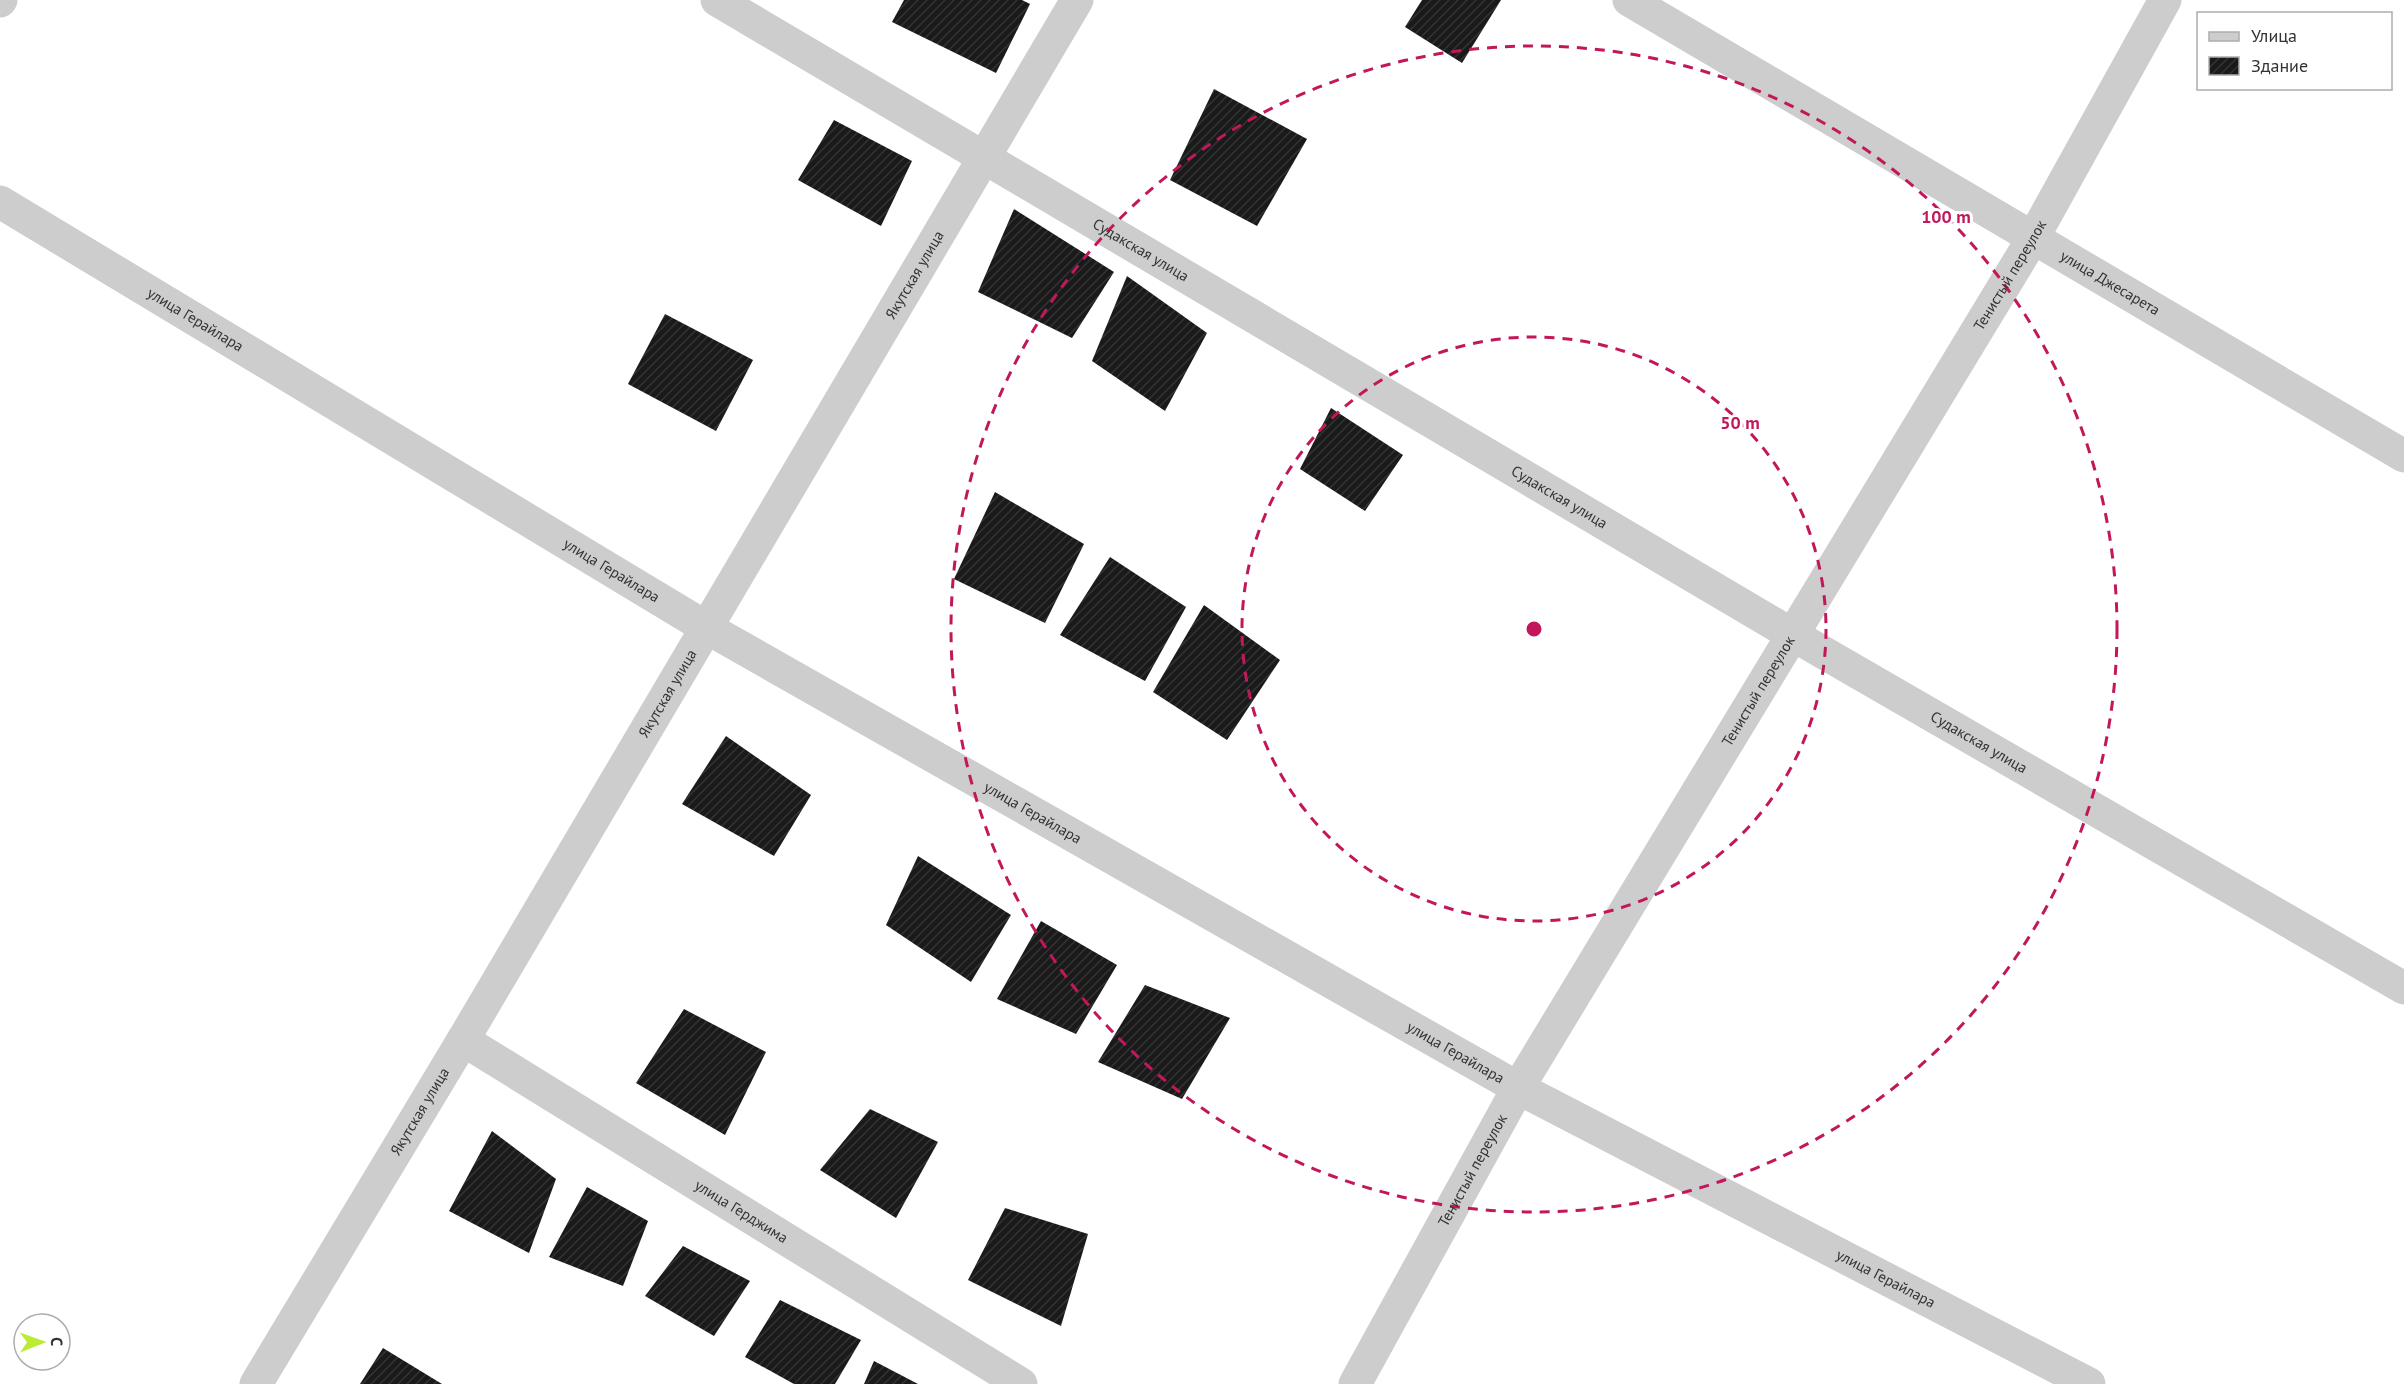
<svg xmlns="http://www.w3.org/2000/svg" width="2404" height="1384" viewBox="0 0 2404 1384" font-family="'PT Sans',sans-serif">
<style>
.building{fill:url(#building-hatch)}
.lines{fill:none;stroke-linecap:round;stroke-linejoin:round}
.minor{stroke:#cdcdcd;stroke-width:33}
.ring{fill:none;stroke:#c2185b;stroke-width:3;stroke-dasharray:10 8}
.labels{text-anchor:middle;stroke-width:6;stroke-linejoin:round;paint-order:stroke}
.street-label{font-size:15px;fill:#333;stroke:#fff}
.centre{fill:#c2185b;stroke:#fff;stroke-width:3}
.ring-label{font-size:18px;text-anchor:middle;font-weight:bold;fill:#c2185b;stroke:#fff;stroke-width:6;stroke-linejoin:round;paint-order:stroke}
</style>
<defs>
<pattern id="building-hatch" width="6" height="6" patternUnits="userSpaceOnUse" patternTransform="scale(1.5)"><rect width="6" height="6" fill="#1a1a1a"/><path d="M-1 1l2-2M0 6l6-6M5 7l2-2" fill="none" stroke="#333"/></pattern>
</defs>
<rect width="100%" height="100%" fill="#fff"/>
<g class="building">
<polygon points="904,0 1022,0 1030,4 996,73 892,22"/>
<polygon points="1422,0 1501,0 1462,63 1405,27"/>
<polygon points="1214,89 1307,139 1257,226 1170,180"/>
<polygon points="834,120 912,161 881,226 798,180"/>
<polygon points="1014,209 1114,272 1072,338 978,292"/>
<polygon points="1127,276 1207,333 1165,411 1092,361"/>
<polygon points="665,314 753,360 716,431 628,384"/>
<polygon points="1331,408 1403,455 1365,511 1300,469"/>
<polygon points="995,492 1084,544 1045,623 954,579"/>
<polygon points="1110,557 1186,607 1145,681 1060,635"/>
<polygon points="1204,605 1280,660 1227,740 1153,692"/>
<polygon points="726,736 811,795 774,856 682,804"/>
<polygon points="918,856 1011,915 971,982 886,925"/>
<polygon points="1041,921 1117,965 1076,1034 997,999"/>
<polygon points="1145,985 1230,1018 1182,1099 1098,1062"/>
<polygon points="684,1009 766,1052 725,1135 636,1083"/>
<polygon points="870,1109 938,1142 896,1218 820,1170"/>
<polygon points="492,1131 556,1179 529,1253 449,1211"/>
<polygon points="587,1187 648,1221 623,1286 549,1257"/>
<polygon points="1005,1208 1088,1234 1061,1326 968,1280"/>
<polygon points="683,1246 750,1281 714,1336 645,1296"/>
<polygon points="780,1300 861,1340 835,1384 794,1384 745,1357"/>
<polygon points="383,1348 442,1384 360,1384"/>
<polygon points="874,1361 918,1384 864,1384"/>
</g>
<g class="lines">
<g class="minor">
<path id="s1" d="M 717,0 L 1793,635 L 2404,988"/>
<path id="s2" d="M 1629,0 L 2404,456"/>
<polyline points="0,1 1,0"/>
<path id="s3" d="M 0,202 L 707,628 L 1518,1088 L 2089,1384"/>
<path id="s4" d="M 463,1040 L 1021,1384"/>
<path id="s5" d="M 256,1384 L 463,1040 L 1077,0"/>
<path id="s6" d="M 1355,1384 L 1518,1088 L 2033,238 L 2165,0"/>
</g>
</g>
<g class="ring">
<circle cx="1534" cy="629" r="292"/>
<circle cx="1534" cy="629" r="583"/>
</g>
<g class="labels">
<g class="street-label">
<text dy="5" stroke="none"><textPath href="#s1" startOffset="492">Судакская улица</textPath></text>
<text dy="5" stroke="none"><textPath href="#s5" startOffset="1290">Якутская улица</textPath></text>
<text dy="5" stroke="none"><textPath href="#s6" startOffset="1288">Тенистый переулок</textPath></text>
<text dy="5" stroke="none"><textPath href="#s2" startOffset="558">улица Джесарета</textPath></text>
<text dy="5" stroke="none"><textPath href="#s3" startOffset="228">улица Герайлара</textPath></text>
<text dy="5" stroke="none"><textPath href="#s1" startOffset="978">Судакская улица</textPath></text>
<text dy="5" stroke="none"><textPath href="#s3" startOffset="714">улица Герайлара</textPath></text>
<text dy="5" stroke="none"><textPath href="#s6" startOffset="802">Тенистый переулок</textPath></text>
<text dy="5" stroke="none"><textPath href="#s5" startOffset="804">Якутская улица</textPath></text>
<text dy="5" stroke="none"><textPath href="#s1" startOffset="1464">Судакская улица</textPath></text>
<text dy="5" stroke="none"><textPath href="#s3" startOffset="1200">улица Герайлара</textPath></text>
<text dy="5" stroke="none"><textPath href="#s3" startOffset="1686">улица Герайлара</textPath></text>
<text dy="5" stroke="none"><textPath href="#s5" startOffset="318">Якутская улица</textPath></text>
<text dy="5" stroke="none"><textPath href="#s6" startOffset="244">Тенистый переулок</textPath></text>
<text dy="5" stroke="none"><textPath href="#s4" startOffset="327">улица Герджима</textPath></text>
<text dy="5" stroke="none"><textPath href="#s3" startOffset="2172">улица Герайлара</textPath></text>
</g>
</g>
<circle cx="1534" cy="629" r="9" class="centre"/>
<g class="ring-label">
<text x="1946" y="223">100 m</text>
<text x="1740" y="429">50 m</text>
</g>
<rect x="2197" y="12" width="195" height="78" fill="#ffffff" stroke="#adadad" stroke-width="1.5"/>
<rect x="2209" y="32" width="30" height="9" fill="#cdcdcd" stroke="#adadad" stroke-width="1.5"/>
<text x="2251" y="42" font-size="18" fill="#333333">Улица</text>
<rect x="2209" y="57" width="30" height="18" fill="url(#building-hatch)" stroke="#adadad" stroke-width="1.5"/>
<text x="2251" y="72" font-size="18" fill="#333333">Здание</text>
<g transform="translate(42 1342) rotate(89)"><circle r="28" fill="#ffffff" stroke="#adadad" stroke-width="1.5"/>
<path d="M0-4.5L10 22L0 15L-10 22Z" fill="#bbeb34"/>
<text y="-9" font-size="16" font-weight="bold" text-anchor="middle" fill="#333333">С</text>
</g>
</svg>
